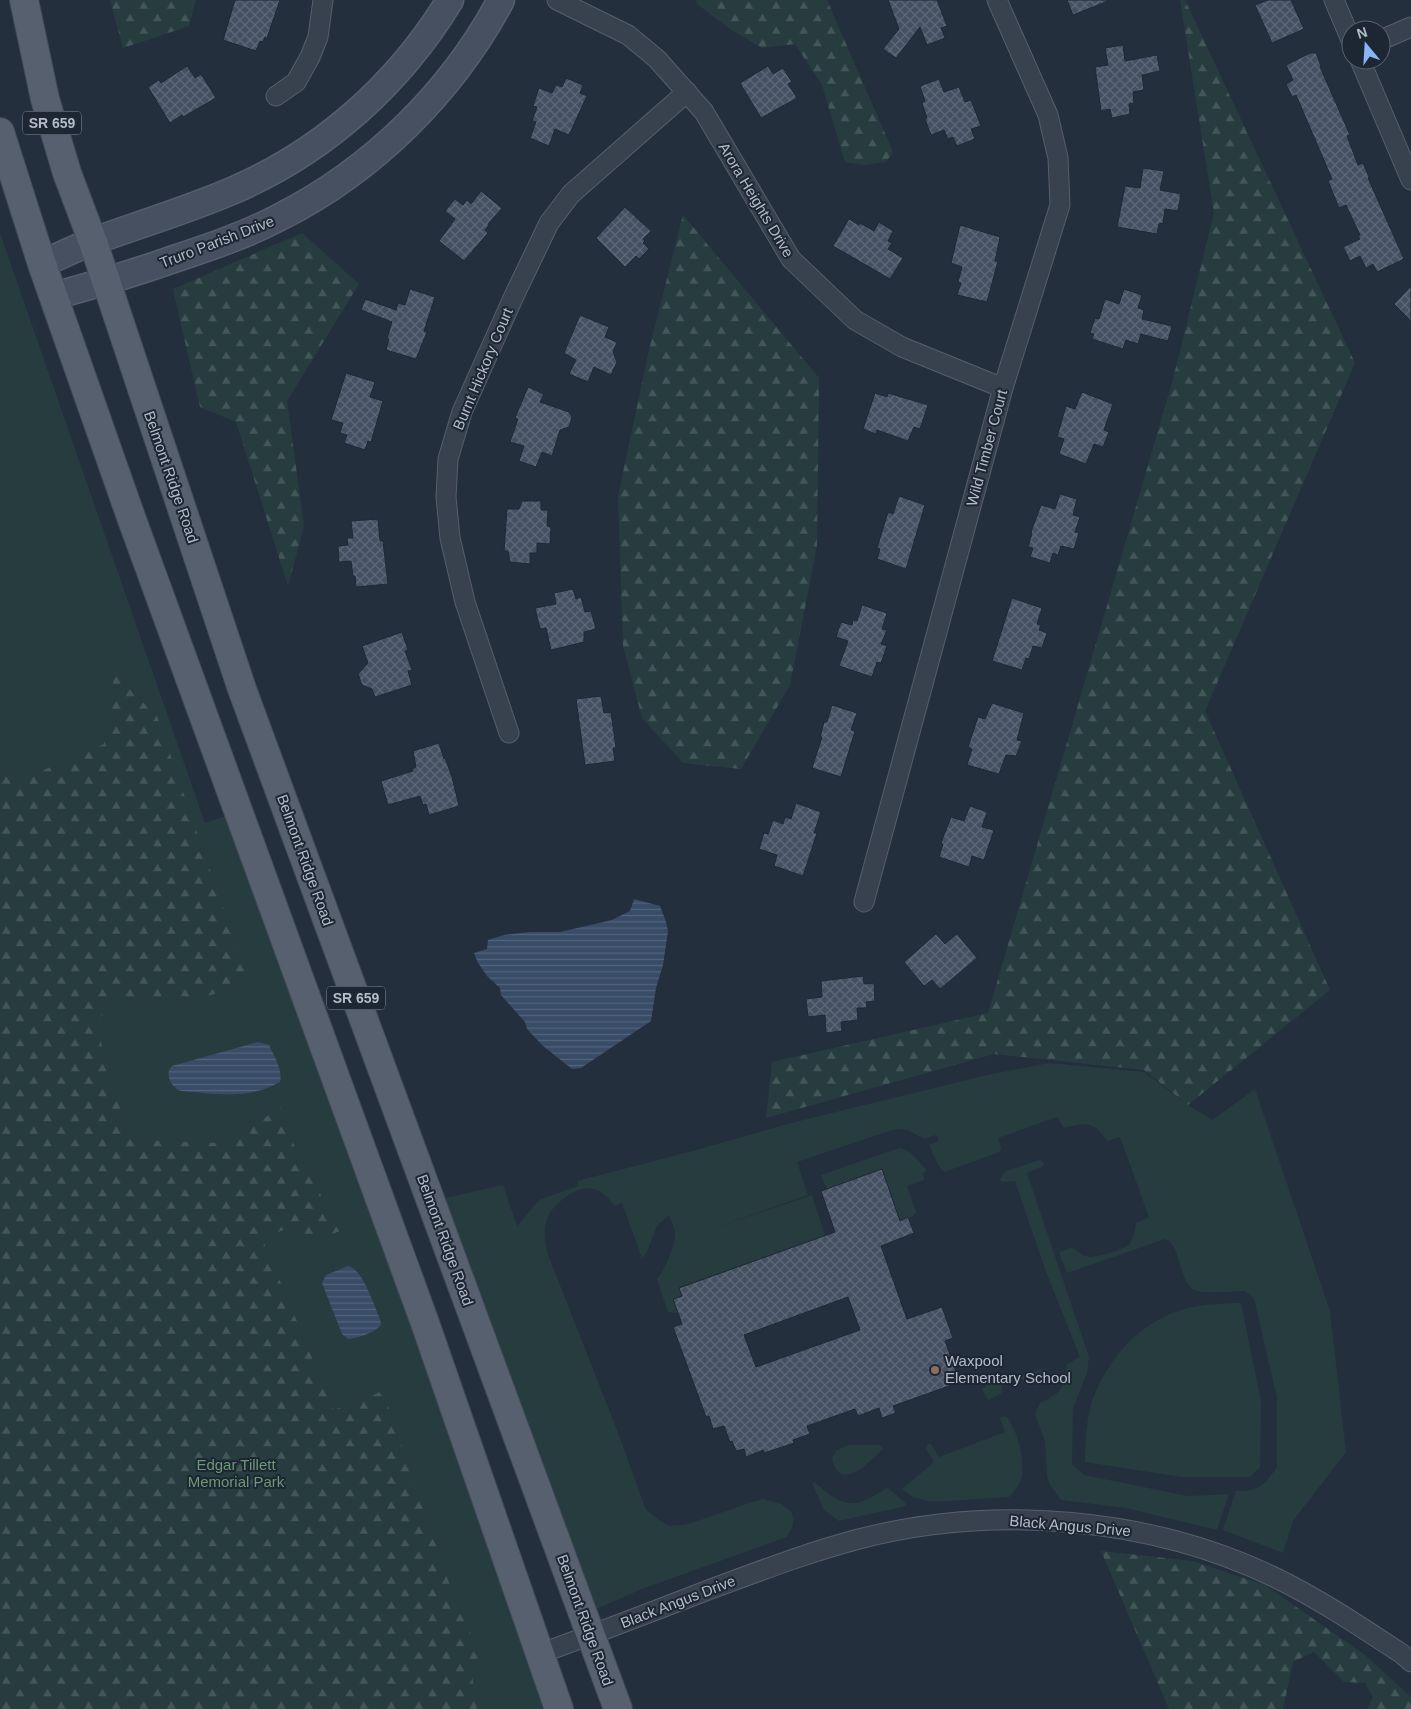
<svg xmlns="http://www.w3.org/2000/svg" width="1411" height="1709" viewBox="0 0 1411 1709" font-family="Arial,sans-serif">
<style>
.green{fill:#263c3f}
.forest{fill:url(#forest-firs)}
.water{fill:url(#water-rules)}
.building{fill:url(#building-cross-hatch);stroke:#1f2835;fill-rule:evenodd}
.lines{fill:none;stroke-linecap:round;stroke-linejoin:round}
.street-casing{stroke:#565f6c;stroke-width:21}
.secondary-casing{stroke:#565f6c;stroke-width:29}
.primary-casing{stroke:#414a57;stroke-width:30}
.street{stroke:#38414e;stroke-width:19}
.secondary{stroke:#465061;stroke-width:26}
.primary{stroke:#56606e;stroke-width:28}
.education-dot{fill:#8d6e63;stroke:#1d2633;stroke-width:2}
.labels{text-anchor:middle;stroke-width:4;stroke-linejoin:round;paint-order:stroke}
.shield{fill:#1d2633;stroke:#878f9c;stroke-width:1}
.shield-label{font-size:14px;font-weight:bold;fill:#b4bcc9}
.street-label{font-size:15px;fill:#b4bcc9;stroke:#1d2633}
.poi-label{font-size:15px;fill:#b4bcc9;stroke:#1d2633;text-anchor:start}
.park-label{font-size:15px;fill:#6b9a76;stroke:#1d2633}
</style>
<defs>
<pattern id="forest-firs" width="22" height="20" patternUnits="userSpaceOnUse" patternTransform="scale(1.25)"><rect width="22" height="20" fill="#263c3f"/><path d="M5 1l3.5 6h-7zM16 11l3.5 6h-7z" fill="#435659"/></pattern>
<pattern id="water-rules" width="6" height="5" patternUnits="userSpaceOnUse" patternTransform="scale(1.25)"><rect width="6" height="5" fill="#394c67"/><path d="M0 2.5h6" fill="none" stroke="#53647b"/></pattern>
<pattern id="building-cross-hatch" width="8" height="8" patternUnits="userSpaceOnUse" patternTransform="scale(1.25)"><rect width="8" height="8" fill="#455162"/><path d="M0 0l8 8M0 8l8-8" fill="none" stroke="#5d6877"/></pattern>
</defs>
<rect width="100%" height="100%" fill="#242f3e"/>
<g class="green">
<polygon points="0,233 205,823 245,810 571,1709 0,1709"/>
<path d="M 1049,1063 L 1144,1072 L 1188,1105 L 1212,1120 L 1255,1089 L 1330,1311 L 1346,1452 L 1293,1521 L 1283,1553 L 1223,1530 L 1236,1491 L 1247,1491 L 1257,1488 L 1266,1482 L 1277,1467 L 1277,1398 L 1254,1298 L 1245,1291 C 1232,1291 1210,1294 1197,1291 C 1178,1286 1183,1246 1165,1239 L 1067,1273 L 1059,1252 L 1071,1248 C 1077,1249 1079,1254 1085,1256 C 1093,1259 1121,1251 1128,1245 C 1134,1240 1135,1231 1136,1223 L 1149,1217 L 1120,1137 L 1107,1141 C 1094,1121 1086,1122 1064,1128 L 1057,1117 L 998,1138 L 1001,1149 L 1000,1152 L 944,1172 L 938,1165 L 929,1145 L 939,1141 L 936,1135 L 924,1139 L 908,1130 L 901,1129 L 892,1130 L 797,1162 L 808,1195 L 712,1229 L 812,1195 L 825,1236 L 679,1287 L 682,1296 L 673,1299 L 678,1313 L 668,1312 L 657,1279 C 664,1271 676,1245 675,1234 C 675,1228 671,1221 669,1215 L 657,1226 L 646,1254 L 642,1258 L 622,1203 L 615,1206 C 609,1199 604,1192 594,1189 C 578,1184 554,1203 548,1217 C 543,1229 545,1240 547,1252 L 617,1430 L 646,1510 L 659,1520 L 670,1526 L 689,1524 L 752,1502 L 763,1499 L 781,1504 L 791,1511 L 794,1519 L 792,1528 L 787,1537 L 642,1589 L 585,1614 L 436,1200 L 503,1185 L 517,1226 L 539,1200 L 578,1186 L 577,1181 L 689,1152 L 791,1123 L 983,1076 Z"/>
<path d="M 899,1148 C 912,1150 919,1162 927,1171 L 923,1173 L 924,1180 L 907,1186 L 916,1212 L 913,1216 L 900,1221 L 882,1169 L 827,1189 L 821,1175 Z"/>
<path d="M 1039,1160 L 1042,1161 L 1044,1164 L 1042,1167 L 1027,1173 L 1089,1357 L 1087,1373 L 1073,1408 L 1072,1464 L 1084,1475 L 1188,1496 L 1229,1494 L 1217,1530 L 1126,1508 L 1061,1500 L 1050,1485 L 1047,1476 L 1045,1441 L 1035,1414 L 1040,1403 C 1064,1391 1063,1389 1067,1364 L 1080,1357 L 1046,1272 L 1015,1181 L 1003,1182 L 1000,1180 L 1002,1175 L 1006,1171 Z"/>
<path d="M 1241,1303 L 1261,1401 L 1260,1467 L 1250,1477 L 1181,1477 L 1085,1462 C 1085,1444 1086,1426 1090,1408 C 1102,1367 1133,1328 1173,1313 C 1194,1304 1218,1304 1241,1303 Z"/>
<polygon points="1046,1368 1048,1377 1040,1382 1026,1385 1020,1376"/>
<polygon points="997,1379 1000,1381 1003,1392 988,1400 982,1389 987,1386 987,1382"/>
<path d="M 1005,1416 C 1017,1424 1026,1466 1021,1480 C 1019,1486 1013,1492 1009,1497 L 932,1502 L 913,1497 L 902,1489 L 934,1462 L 926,1449 L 928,1444 L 931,1444 L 939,1457 L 1005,1432 L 1000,1418 Z"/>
<path d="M 847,1445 L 880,1445 L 883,1449 C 870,1461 839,1495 832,1458 L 836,1451 Z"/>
<path d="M 814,1482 C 843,1507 854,1511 886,1488 C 893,1490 898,1498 905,1502 L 906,1506 L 839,1521 L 824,1510 L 812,1483 Z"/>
</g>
<g class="forest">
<polygon points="110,0 196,0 189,26 123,48"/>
<polygon points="696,0 827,0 893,152 886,162 865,165 845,162 822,85 795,44 762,48 730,29 697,4"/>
<polygon points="1180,0 1185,0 1355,363 1205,711 1330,990 1188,1105 1144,1070 994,1054 766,1118 772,1062 988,1013 1172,383 1214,213"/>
<polygon points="683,215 819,378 817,546 790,685 741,769 683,763 642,718 623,646 618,496 649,350"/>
<polygon points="302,233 359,284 287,401 304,526 288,586 236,422 200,407 173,289"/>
<polygon points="114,674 157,716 249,983 198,999 173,1001 116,999 98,1020 105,1067 133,1140 223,1143 281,1108 291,1139 340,1231 308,1243 289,1228 262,1238 334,1410 383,1391 453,1594 481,1656 472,1674 477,1709 0,1709 0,768 32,775 104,744"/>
<polygon points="1101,1551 1192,1561 1265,1585 1365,1655 1411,1697 1411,1709 1367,1709 1373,1697 1365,1683 1344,1682 1314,1652 1293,1662 1283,1709 1169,1709"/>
</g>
<g class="water">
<polygon points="634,899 660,906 666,922 668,931 663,965 656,988 651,1021 581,1068 572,1069 543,1046 527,1029 525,1022 501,995 500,988 487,976 478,963 474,953 487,949 488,940 504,935 530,932 560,932 612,920 630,911"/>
<path d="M 258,1042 L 269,1045 C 274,1056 283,1070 280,1082 C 248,1100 216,1094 181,1091 C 171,1088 164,1073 172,1066 Z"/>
<path d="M 348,1266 C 363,1269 374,1306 380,1319 L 381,1325 C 374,1333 358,1338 348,1339 L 342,1334 L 322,1283 L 326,1275 Z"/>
</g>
<g class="building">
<polygon points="235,0 280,0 267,38 265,37 263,42 260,41 256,51 223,40"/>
<polygon points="888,0 937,0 947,26 941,28 945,38 927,45 920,27 896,58 883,49 899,29"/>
<polygon points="1067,0 1108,0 1108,1 1073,15"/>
<polygon points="1268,0 1291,0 1304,29 1272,43 1255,5"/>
<polygon points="1123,45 1125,61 1157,55 1160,71 1142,75 1144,90 1133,92 1134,103 1129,104 1130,114 1112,118 1110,109 1101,111 1095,67 1108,65 1105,48"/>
<polygon points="1310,53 1316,53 1321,66 1320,67 1350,135 1347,136 1358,165 1363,163 1369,177 1368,178 1404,259 1377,272 1373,264 1366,268 1360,256 1350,261 1343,247 1360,239 1358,236 1360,235 1346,205 1339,208 1328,181 1332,179 1296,95 1292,97 1286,84 1293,80 1286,65"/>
<polygon points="187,66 195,78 201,74 216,98 183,117 182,115 170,123 148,87 159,80 161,83"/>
<polygon points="768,66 773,74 783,68 792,82 788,84 797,98 761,118 740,83"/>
<polygon points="566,78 583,85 580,93 587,96 569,135 555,129 549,146 530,138 536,122 532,121 537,107 533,106 539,88 552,93 556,85 562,87"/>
<polygon points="939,79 944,92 959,87 965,102 971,100 981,126 971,129 975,139 957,146 953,137 948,139 944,130 931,135 925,119 927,118 922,103 925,101 920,86"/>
<polygon points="1143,168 1164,171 1160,190 1181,194 1178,211 1165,209 1163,223 1159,224 1157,234 1117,227 1125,186 1140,188"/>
<polygon points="481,191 502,208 488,224 489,225 485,230 488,233 464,261 439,241 455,219 445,211 455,199 463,205 467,200 471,204"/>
<polygon points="625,207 651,231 643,239 645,241 643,243 649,249 639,259 636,256 625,267 596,238"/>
<polygon points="849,219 859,225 860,223 874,231 879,222 893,231 888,241 892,243 888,249 903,258 890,279 833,246"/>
<polygon points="960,225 1000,237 995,261 998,261 987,302 957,295 961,283 958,282 962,267 951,263"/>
<polygon points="1411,286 1411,321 1394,304"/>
<polygon points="410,289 435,297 424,331 427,332 416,359 386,350 389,339 387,338 392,322 361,310 365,299 396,310 398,303 405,305"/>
<polygon points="1124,289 1142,295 1138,308 1144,310 1142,319 1172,326 1168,341 1141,334 1138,344 1126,340 1123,349 1092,339 1094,334 1090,333 1095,318 1099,319 1105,299 1119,304"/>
<polygon points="580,315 609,327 605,337 617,342 613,352 617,362 611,375 594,367 588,382 569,374 576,360 564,353"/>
<polygon points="346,373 375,382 370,397 383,401 371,442 368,441 365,450 344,443 347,435 340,433 343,423 331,420"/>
<polygon points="528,387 544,394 540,402 569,412 572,417 569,427 560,430 552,456 542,452 536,467 519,461 524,446 510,442 518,419 515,418"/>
<polygon points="1082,392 1113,404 1104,430 1109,432 1103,447 1094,444 1086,464 1059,454 1064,439 1057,437 1066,406 1075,409"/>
<polygon points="875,393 887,397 888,393 928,405 920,429 914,427 908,441 877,430 876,434 863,429"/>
<polygon points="1060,494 1077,499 1073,515 1080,517 1075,532 1079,533 1074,549 1061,546 1058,555 1053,553 1050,563 1030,557 1033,548 1028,547 1032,533 1031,532 1041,505 1055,509"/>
<polygon points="899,496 925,505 906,569 877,559 880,549 877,548 888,512 893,514"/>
<polygon points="522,501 541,501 541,510 548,510 547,526 551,527 550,544 537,543 537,553 530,553 530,564 510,562 508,551 504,551 507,509 519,509"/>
<polygon points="378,519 380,541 383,541 388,584 356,587 355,576 353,576 351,561 339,562 338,546 348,545 347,538 353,538 351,521"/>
<polygon points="573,589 576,599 581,597 585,612 591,611 596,629 584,632 584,642 551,650 546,628 540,629 535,608 556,604 554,593"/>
<polygon points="1012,598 1042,608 1037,624 1041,625 1039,630 1047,633 1042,648 1033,646 1029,659 1026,658 1022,670 992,661"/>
<polygon points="862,605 887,613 882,629 887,630 881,644 887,646 881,663 877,662 872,677 839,666 848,641 836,637 841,622 852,625 853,620 857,621"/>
<polygon points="402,632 408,650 405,651 412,670 408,671 412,685 375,697 372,689 362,685 358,674 368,663 362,646"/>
<polygon points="601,696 604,713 611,712 616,748 613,748 615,761 585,765 576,699"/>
<polygon points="992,703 1024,713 1017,740 1022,741 1016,756 1006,755 999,774 967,765 972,749 968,747 978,717 985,719"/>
<polygon points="832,705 857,713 851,730 855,731 841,777 812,768 822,737 820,737 824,722 827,722"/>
<polygon points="439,743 444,759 445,758 452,777 459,806 429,815 426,804 423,805 420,796 388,805 381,781 413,771 412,769 416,767 413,751"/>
<polygon points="796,803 821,812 814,833 817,833 803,876 774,866 777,855 759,849 764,833 768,834 773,820 783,824 785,817 791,819"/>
<polygon points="970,806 987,812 982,827 994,830 984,860 972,856 969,867 939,857 943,844 941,843 951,817 964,821"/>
<polygon points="936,934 945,944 957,934 977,958 940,989 932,980 924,986 904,962"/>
<polygon points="863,976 864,984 874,983 875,1001 866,1002 867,1008 857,1008 858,1020 841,1022 842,1031 826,1033 825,1015 808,1017 806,999 822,997 821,981"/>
<path d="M 882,1169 L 900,1221 L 908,1217 L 914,1233 L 881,1246 L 907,1319 L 942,1307 L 953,1338 L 945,1341 L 960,1382 L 893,1406 L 896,1413 L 882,1418 L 879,1408 L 858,1416 L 855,1409 L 807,1426 L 810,1434 L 793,1440 L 794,1443 L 764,1453 L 763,1450 L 746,1457 L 744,1449 L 736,1451 L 732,1441 L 730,1442 L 724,1426 L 713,1429 L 709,1416 L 706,1417 L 673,1327 L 682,1324 L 673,1299 L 682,1296 L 679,1288 L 835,1232 L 821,1191 ZM 848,1297 L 860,1330 L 756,1367 L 744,1335 Z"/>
</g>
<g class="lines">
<g class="street-casing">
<g id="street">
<polyline points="557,0 628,35 657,59 704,112 791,259 855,320 902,347 1003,388"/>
<polyline points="1334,0 1351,40"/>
<polyline points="1381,40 1411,27"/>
<polyline points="1360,60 1411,180"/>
<polyline points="276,96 296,82 310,57 318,37 323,0"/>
<polyline points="509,733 465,602 450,538 446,497 448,459 462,412 514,296 549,223 571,194 687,92"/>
<polyline points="864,902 1003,388 1060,205 1058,158 1048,115 997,0"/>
<path d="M 539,1654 C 597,1633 654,1611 711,1589 C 760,1571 809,1552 859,1539 C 994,1504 1151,1517 1276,1578 C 1321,1600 1361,1627 1402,1654 L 1411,1662"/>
</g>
</g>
<g class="secondary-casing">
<g id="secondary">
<path d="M 42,264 C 59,256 76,248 94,241 C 140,224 188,210 234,190 C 324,151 399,84 450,0"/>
<path d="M 54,296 C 94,285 134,273 174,259 C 210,247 246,235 280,217 C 373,170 452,92 501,0"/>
</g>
</g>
<g class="primary-casing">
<g id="primary">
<polyline points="24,0 45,99 67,173 93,242 242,689 618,1709"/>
<polyline points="0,132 42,264 131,517 425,1323 559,1709"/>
</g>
</g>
<use href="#street" class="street"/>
<use href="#secondary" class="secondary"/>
<use href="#primary" class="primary"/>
</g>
<circle class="education-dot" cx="935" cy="1370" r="5"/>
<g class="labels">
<g class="shield">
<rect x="23" y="111.5" width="58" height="23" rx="4"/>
<rect x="327" y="986.5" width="58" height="23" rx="4"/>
</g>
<g class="shield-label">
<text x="52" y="128">SR 659</text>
<text x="356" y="1003">SR 659</text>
</g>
<g class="street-label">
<text transform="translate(756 200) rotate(59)" y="5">Arora Heights Drive</text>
<text transform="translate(217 242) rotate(-21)" y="5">Truro Parish Drive</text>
<text transform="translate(483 369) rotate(-67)" y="5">Burnt Hickory Court</text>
<text transform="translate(987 448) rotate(-75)" y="5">Wild Timber Court</text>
<text transform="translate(171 477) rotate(71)" y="5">Belmont Ridge Road</text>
<text transform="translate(305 860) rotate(70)" y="5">Belmont Ridge Road</text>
<text transform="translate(445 1240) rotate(70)" y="5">Belmont Ridge Road</text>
<text transform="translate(1070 1526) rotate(5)" y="5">Black Angus Drive</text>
<text transform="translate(678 1602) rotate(-21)" y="5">Black Angus Drive</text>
<text transform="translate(585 1620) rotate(70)" y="5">Belmont Ridge Road</text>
</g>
<g class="poi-label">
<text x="945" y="1366">Waxpool<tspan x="945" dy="17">Elementary School</tspan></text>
</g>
<g class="park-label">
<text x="236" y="1470">Edgar Tillett<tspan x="236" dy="17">Memorial Park</tspan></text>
</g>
</g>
<g transform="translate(1366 45) rotate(342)"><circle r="24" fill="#1d2633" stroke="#59626f"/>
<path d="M0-4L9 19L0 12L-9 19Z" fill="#8ab4f8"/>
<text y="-8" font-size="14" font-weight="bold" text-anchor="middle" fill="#b4bcc9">N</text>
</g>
</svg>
